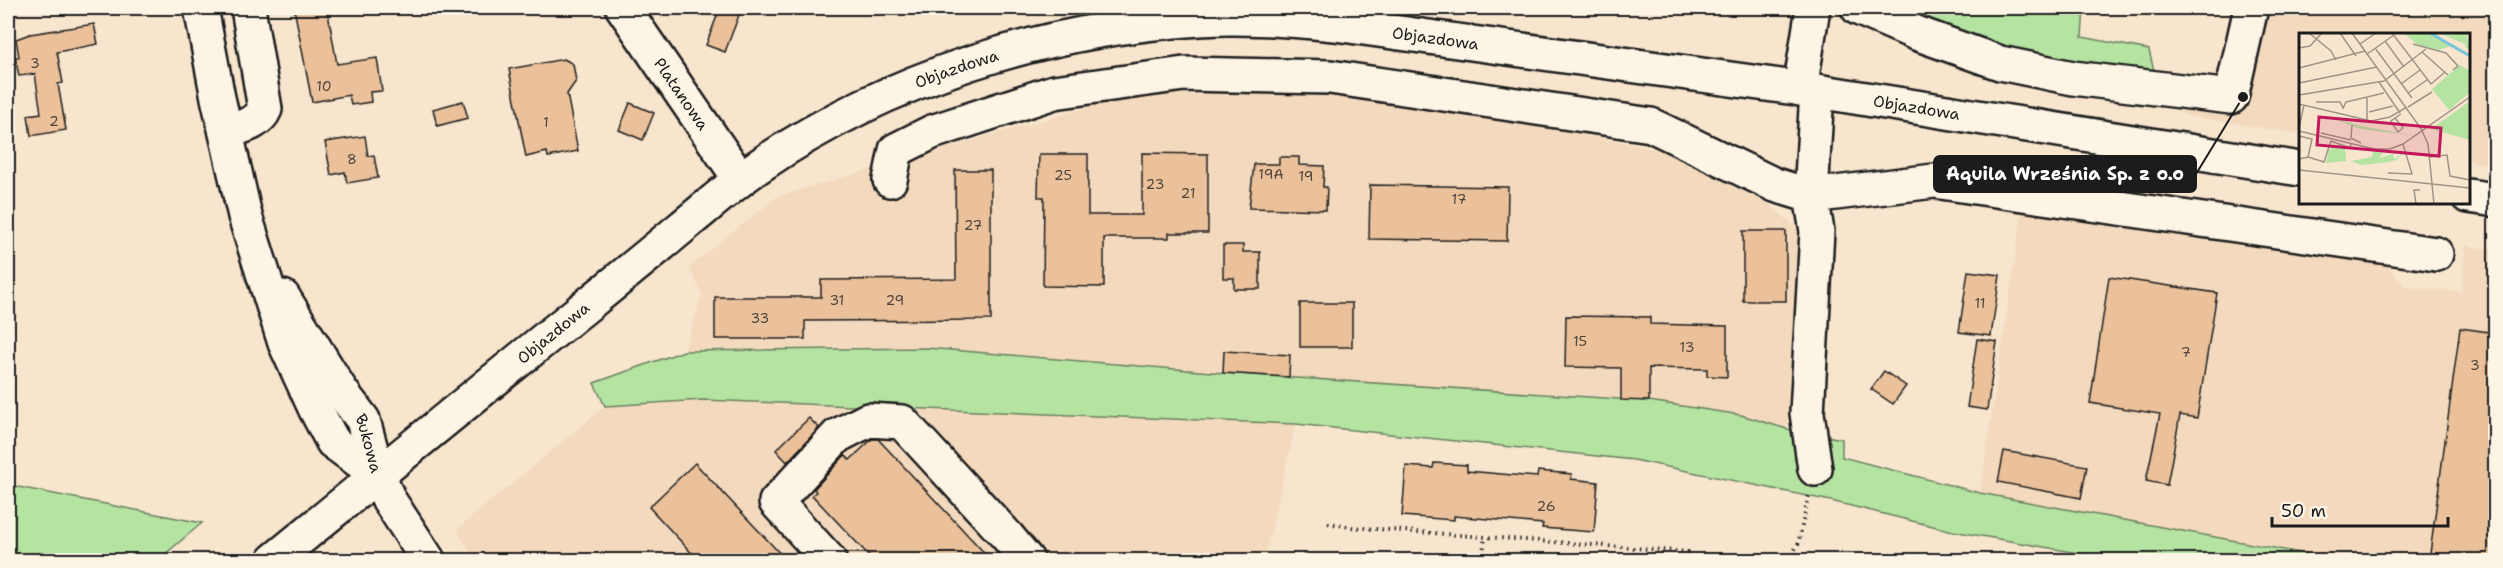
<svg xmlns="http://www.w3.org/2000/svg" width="2503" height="568" viewBox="0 0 2503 568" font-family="'Shantell Sans',sans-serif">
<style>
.built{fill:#f3dabe}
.green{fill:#b5e3a2;stroke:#68805f;stroke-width:1.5}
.building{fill:#eac19a;stroke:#1c1c1c;stroke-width:1.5}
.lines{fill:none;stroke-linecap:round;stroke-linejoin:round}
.minor-casing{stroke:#1c1c1c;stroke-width:38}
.major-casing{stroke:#1c1c1c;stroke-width:38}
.path{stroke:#1c1c1c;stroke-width:4;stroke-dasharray:1.5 4.5;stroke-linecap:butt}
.minor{stroke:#fcf5e5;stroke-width:33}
.major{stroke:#fcf5e5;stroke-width:33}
.labels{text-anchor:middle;stroke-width:6;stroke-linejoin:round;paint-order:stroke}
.number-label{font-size:14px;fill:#50453c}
.street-label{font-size:16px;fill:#1c1c1c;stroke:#fcf5e5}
.inset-river{fill:none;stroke:#79c5d8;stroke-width:3}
.inset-road{fill:none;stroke:#9f9587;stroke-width:1.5}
.view{fill:#c2185b;fill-opacity:0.15;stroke:#c2185b;stroke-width:3}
.inset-edge{fill:none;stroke:#1c1c1c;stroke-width:3}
.leader{fill:none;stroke:#1c1c1c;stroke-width:2}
.callout-dot{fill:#1c1c1c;stroke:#fcf5e5;stroke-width:2}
.callout{fill:#1c1c1c;stroke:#1c1c1c;stroke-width:2}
.callout-label{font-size:18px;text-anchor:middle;font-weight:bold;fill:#fff}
</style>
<rect width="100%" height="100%" fill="#f7e5ce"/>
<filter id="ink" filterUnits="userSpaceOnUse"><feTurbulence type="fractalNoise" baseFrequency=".0167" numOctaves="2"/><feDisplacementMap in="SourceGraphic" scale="12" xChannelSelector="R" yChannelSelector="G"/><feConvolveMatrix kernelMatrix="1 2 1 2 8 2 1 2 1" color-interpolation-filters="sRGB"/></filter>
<g filter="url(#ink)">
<g class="built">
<polygon points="2235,8 2495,8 2495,166 2469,161 2468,34 2300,34 2300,134 2183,115 2187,80 2206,78 2213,75 2226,61"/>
<polygon points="1169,94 1346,95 1593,136 1659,150 1769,204 1798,229 1787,429 1741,415 1649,401 1223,373 927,348 684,351 702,294 689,267 778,196 1096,105"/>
<polygon points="2022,212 2382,259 2406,287 2462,292 2465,246 2495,250 2495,560 2338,560 1980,493"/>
<polygon points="703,400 1296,424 1264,560 475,560 457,529 605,406"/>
</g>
<g class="green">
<polygon points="1930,8 2084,8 2082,37 2149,50 2155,75 2069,64 1983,44 1929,23"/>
<polygon points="927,348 1223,373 1649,401 1741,415 1787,429 1842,439 1842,457 1980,493 2338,560 2118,560 1953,531 1831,501 1634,460 1296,424 703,400 605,406 594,383 684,351"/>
<polygon points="8,485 202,523 158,560 8,560"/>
</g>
<g class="building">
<polygon points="294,8 327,8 337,64 377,58 382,91 370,92 371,102 351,105 349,95 312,102"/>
<polygon points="720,8 739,15 725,52 706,45"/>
<polygon points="94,24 98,44 57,52 63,83 58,84 66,130 31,136 28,115 41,113 35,74 19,76 15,57 19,57 16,39 30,34"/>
<polygon points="564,59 573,64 576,81 567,94 578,151 548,157 547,152 526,157 509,69"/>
<polygon points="463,101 468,118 437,126 433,109"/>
<polygon points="630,103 654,113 643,140 619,130"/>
<polygon points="365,136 368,156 374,155 378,178 347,183 345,172 331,175 325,142"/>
<polygon points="1142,153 1208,154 1208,233 1169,233 1169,238 1104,238 1104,287 1043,286 1044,197 1038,197 1039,154 1088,154 1088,215 1142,215"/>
<polygon points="1279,157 1299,157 1299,165 1324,166 1323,187 1327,187 1326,210 1249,208 1254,164 1279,164"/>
<polygon points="955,170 991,170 991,320 805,321 805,339 715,339 715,297 821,297 821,280 956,279"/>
<polygon points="1370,185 1508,187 1507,241 1369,239"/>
<rect x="1743" y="231" width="43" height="70"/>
<polygon points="1223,245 1243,245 1243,252 1260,252 1260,289 1234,289 1234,278 1223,278"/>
<polygon points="1968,271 2000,275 1991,336 1959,332"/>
<polygon points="2109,277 2217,293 2197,418 2180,415 2167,485 2146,481 2160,414 2090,403"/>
<rect x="1300" y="303" width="52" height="44"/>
<polygon points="1566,316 1650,317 1650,324 1727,326 1727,377 1707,376 1707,369 1649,368 1649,401 1621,400 1621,368 1565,367"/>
<polygon points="2460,328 2496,333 2496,561 2429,561"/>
<polygon points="1977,339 1997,342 1987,410 1967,407"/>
<polygon points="1224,351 1290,355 1289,377 1223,373"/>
<polygon points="1884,371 1906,386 1893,404 1871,389"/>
<polygon points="809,418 819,428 787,462 776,450"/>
<polygon points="872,439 878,439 992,561 874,561 812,495 816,492 814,489 845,455 850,460"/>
<polygon points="2004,451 2087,466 2081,498 1998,482"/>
<polygon points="695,463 787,561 699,561 649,507"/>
<polygon points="1434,463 1467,465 1467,471 1537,477 1538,471 1572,474 1571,479 1598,482 1594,532 1542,528 1543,524 1454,516 1454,520 1402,516 1406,466 1433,468"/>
</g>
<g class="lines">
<g class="minor-casing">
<g id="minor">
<path id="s1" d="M 623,8 L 740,179"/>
<polyline points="1858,8 1916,33 2000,63 2073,78 2231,97 2251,8"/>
<polyline points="1800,89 1813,8"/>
<polyline points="1817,91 1811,196 1934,181 2436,254"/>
<path d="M 226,132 C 240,127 259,124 265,109 L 248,8"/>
<polyline points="890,180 896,150 932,132 1054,92 1184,74 1330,77 1651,125 1775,185 1811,196 1817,231 1807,413 1815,469"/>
<polyline points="378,475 389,500 428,560"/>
<polyline points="829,560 776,502 837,436 868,420 902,422 1007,536 1027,560"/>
</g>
</g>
<g class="major-casing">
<g id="major">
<polyline points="201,8 218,98 245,216 285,343 316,410 333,442 378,475"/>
<polyline points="2468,196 2496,200"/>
<path id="s2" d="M 283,297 L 341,391 L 363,420 L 378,475"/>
<path id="s3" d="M 274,560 C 378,475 481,390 586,306 C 618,280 650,254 681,228 C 707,207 731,185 759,166 C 888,78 1044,29 1199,19 C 1245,16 1290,20 1335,24 L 1817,91 L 2300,169"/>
</g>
</g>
<g class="path">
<polyline points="1328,523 1350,527 1688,552 1688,560"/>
<polyline points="332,560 341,553 360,560"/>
<polyline points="1482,560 1485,537"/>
<polyline points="1789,560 1798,544 1809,494"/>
</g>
<use href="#minor" class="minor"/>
<use href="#major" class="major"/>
</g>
</g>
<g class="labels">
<g class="number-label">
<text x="35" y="68">3</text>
<text x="324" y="91">10</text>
<text x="54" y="126">2</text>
<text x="546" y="127">1</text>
<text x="352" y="164">8</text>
<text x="1271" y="179">19A</text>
<text x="1063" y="180">25</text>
<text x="1306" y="181">19</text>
<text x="1155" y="189">23</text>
<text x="1188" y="198">21</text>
<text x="1459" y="204">17</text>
<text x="973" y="230">27</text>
<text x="837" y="305">31</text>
<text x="895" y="305">29</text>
<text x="1980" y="308">11</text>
<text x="760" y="323">33</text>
<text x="1580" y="346">15</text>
<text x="1687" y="352">13</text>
<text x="2186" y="357">7</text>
<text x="2475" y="370">3</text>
<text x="1546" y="511">26</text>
</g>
<g class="street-label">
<text dy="6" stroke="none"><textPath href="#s3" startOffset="1332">Objazdowa</textPath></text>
<text dy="6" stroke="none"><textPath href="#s3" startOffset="846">Objazdowa</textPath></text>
<text dy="6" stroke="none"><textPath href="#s1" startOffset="104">Platanowa</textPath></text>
<text dy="6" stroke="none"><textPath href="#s3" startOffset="1818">Objazdowa</textPath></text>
<text dy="6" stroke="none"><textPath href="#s3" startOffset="360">Objazdowa</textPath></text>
<text dy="6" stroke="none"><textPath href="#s2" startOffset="171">Bukowa</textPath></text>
</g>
</g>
<g transform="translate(2299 33)">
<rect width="171" height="171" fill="#f7e5ce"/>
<path d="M 105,0 L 139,0 L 135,4 L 152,13 L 139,17 L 119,12 ZM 140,0 L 167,0 L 171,15 L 168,16 L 166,11 ZM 161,32 L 171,38 L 171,59 L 150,77 L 133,56 ZM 171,68 L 171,107 L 132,96 L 156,79 ZM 25,82 L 62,93 L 112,102 L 61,96 ZM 38,112 L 46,113 L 47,128 L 27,130 L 30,117 ZM 74,118 L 84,119 L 80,125 L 94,121 L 95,126 L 105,120 L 97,127 L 89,129 L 62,132 L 52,128 L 73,124 Z" fill="#b5e3a2"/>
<path class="inset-river" d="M 131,0 L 171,23"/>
<path class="inset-road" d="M 10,0 L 32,18 L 37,27M 41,0 L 57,23M 53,0 L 123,97M 93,0 L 132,51 L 146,39M 86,8 L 105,34M 61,11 L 77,0M 114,11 L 147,20 L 159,33 L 154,37M 0,15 L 11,13 L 23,0M 76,15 L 113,65M 123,19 L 149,42M 68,21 L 95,2M 0,35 L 66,18M 80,49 L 101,80M 0,50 L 78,34M 102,51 L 121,37M 109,60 L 128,47M 0,62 L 85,48 L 127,16M 68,65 L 68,88M 17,69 L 41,69 L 44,75 L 47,69M 47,69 L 85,60M 0,71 L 72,88 L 91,84 L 108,74M 109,74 L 133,59M 70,79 L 94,73M 96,85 L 104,95 L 99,99 L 92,89 L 92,88 L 102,81M 53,92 L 52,105 L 62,110M 0,95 L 5,72M 0,98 L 75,116 L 91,116 L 104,111 L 171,64M 123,98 L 129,111 L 135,171M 22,100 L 52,107M 0,103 L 13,106 L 9,124 L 0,126M 9,124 L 25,129 L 32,108 L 51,115 L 52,111M 131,124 L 148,122 L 151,143 L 171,147M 0,137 L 171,155M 89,140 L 113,141 L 104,111M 117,171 L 115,157 L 121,157"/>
<path class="view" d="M 20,84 L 142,95 L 140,123 L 18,112 Z"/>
<rect width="171" height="171" class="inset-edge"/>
</g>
<path class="leader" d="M2243 97L2196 174"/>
<circle class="callout-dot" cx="2243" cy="97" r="6"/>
<rect class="callout" x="1934" y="156" width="262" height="36" rx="6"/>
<g class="callout-label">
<text x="2065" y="180">Aquila Września Sp. z o.o</text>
</g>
<rect width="2503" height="568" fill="none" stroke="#fcf5e5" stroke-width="30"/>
<rect x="15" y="15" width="2473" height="538" fill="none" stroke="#1c1c1c" stroke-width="2" filter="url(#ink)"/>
<path d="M2272 517v9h176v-9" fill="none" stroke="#1c1c1c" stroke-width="3"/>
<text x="2281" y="517" font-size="18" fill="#1c1c1c" stroke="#fcf5e5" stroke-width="4.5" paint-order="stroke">50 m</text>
</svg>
